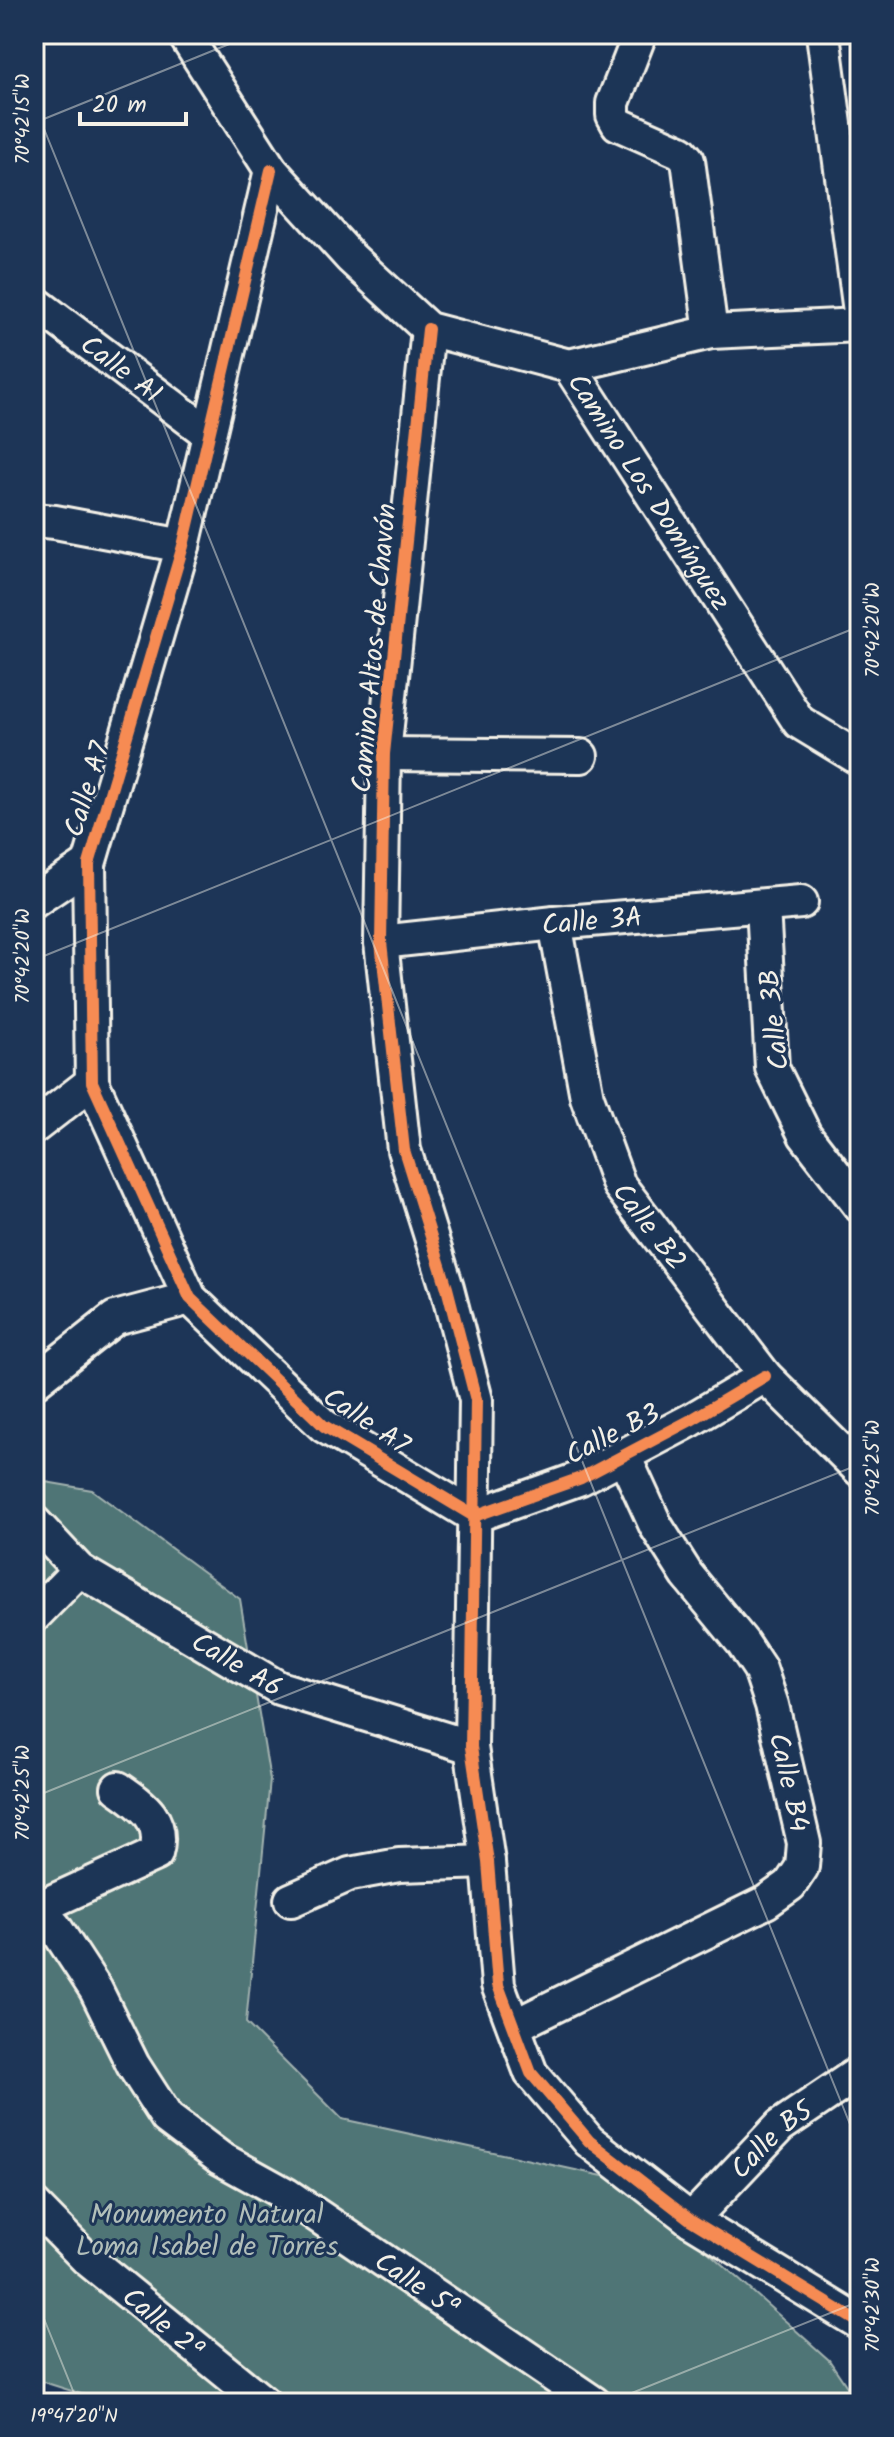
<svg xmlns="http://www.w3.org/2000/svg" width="894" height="2437" viewBox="0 0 894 2437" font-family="Kalam,sans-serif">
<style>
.green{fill:#4f7476;stroke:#a2b2af;stroke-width:2}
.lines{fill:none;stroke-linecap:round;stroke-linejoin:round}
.street-casing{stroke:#f4f1e8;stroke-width:38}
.street{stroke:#1d3557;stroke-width:32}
.cycleway-casing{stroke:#1d3557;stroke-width:17}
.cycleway{stroke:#f68b52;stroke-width:12}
.ticks{fill:none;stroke:#f4f1e8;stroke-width:2;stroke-opacity:0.45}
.labels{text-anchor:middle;stroke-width:6;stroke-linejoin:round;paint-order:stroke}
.street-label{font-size:28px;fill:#f4f1e8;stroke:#1d3557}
.park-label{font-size:28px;fill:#b2bfba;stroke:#1d3557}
.neatline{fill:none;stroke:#f4f1e8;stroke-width:3}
.ticks-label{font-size:20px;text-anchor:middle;fill:#f4f1e8}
</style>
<rect width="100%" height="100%" fill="#1d3557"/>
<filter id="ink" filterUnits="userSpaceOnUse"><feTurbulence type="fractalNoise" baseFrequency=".0125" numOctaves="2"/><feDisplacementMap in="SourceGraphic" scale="16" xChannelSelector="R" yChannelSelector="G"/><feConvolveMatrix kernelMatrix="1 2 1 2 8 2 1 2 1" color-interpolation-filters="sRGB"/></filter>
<g filter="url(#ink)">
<polygon class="green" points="34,1480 92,1490 240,1599 270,1780 246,2023 342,2119 630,2182 829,2360 858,2403 97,2403 94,2398 34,2379"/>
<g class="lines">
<g class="street-casing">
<g id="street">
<path id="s1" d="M 184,34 L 271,170 L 351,258 L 428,329 L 569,366 L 799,722 L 860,759"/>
<polyline points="640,34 613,103 613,115 618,124 681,152 688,160 711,332"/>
<polyline points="823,34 860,312"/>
<polyline points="271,170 183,546 89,864 92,1082 190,1298 324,1426 474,1516 581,1478 691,1420 765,1376"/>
<path id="s2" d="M 34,302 L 208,433"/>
<polyline points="428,329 384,754 381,942 404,1150 447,1288 476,1400 471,1747 488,1862 498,1985 531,2073 589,2141 691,2220 860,2323"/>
<polyline points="569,366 711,332 860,325"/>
<polyline points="34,520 55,522 183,546"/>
<polyline points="384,754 581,756"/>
<polyline points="34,901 89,864"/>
<polyline points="763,906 772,1068 805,1135 860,1206"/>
<path id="s3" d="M 555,923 L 587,1097 L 619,1185 L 765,1376 L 860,1470"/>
<path id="s4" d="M 381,942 L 555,923 L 801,902"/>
<polyline points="34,1127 92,1082"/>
<polyline points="34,1382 115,1318 190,1298"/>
<path id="s5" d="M 34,1522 L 79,1570 L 279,1688 L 471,1747"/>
<polyline points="34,1616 79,1570"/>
<polyline points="291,1900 350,1874 399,1865 488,1862"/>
<polyline points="34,1903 55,1927 96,1990 133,2065 167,2118 220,2158 287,2195 594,2403"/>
<path d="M 40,1907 L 156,1854 C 165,1820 144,1806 118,1788"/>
<polyline points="514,2026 766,1902 790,1885 802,1867 804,1843 772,1705 760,1669 742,1642 687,1575 656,1526 624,1456"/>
<polyline points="34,2205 86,2258 264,2403"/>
<path id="s6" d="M 691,2220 L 780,2126 L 860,2072"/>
</g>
</g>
<use href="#street" class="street"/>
<g class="cycleway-casing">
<g id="cycleway">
<polyline points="271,170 183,546 89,864 92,1082 190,1298 324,1426 474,1516 581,1478 691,1420 765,1376"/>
<polyline points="428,329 384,754 381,942 404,1150 447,1288 476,1400 471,1747 488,1862 498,1985 531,2073 589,2141 691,2220 860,2323"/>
</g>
</g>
<use href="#cycleway" class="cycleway"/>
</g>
</g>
<path class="ticks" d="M 34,104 L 860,2149M 34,123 L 254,34M 34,960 L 860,626M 34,1797 L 860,1464M 34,2294 L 78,2403M 607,2403 L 860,2301"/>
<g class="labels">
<g class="street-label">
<text dy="10" stroke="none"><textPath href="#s2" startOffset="110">Calle A1</textPath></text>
<text dy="10" stroke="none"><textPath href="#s1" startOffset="680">Camino Los Domínguez</textPath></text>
<text transform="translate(373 648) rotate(-85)" y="10">Camino Altos de Chavón</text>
<text transform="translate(86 789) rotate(-73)" y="10">Calle A7</text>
<text dy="10" stroke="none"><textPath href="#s4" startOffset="212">Calle 3A</textPath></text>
<text transform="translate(773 1020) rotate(-96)" y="10">Calle 3B</text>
<text dy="10" stroke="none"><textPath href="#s3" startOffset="322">Calle B2</textPath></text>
<text transform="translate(367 1420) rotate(34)" y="10">Calle A7</text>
<text transform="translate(612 1433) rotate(-27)" y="10">Calle B3</text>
<text dy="10" stroke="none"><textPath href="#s5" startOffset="250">Calle A6</textPath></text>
<text transform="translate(790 1782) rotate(77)" y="10">Calle B4</text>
<text dy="10" stroke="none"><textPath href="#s6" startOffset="114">Calle B5</textPath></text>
<text transform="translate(418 2284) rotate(34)" y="10">Calle 5ª</text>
<text transform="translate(164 2323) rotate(40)" y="10">Calle 2ª</text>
</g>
<g class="park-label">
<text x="207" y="2223">Monumento Natural<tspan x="207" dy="32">Loma Isabel de Torres</tspan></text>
</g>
</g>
<rect width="894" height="2437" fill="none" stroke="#1d3557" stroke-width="88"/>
<path d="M80 112v12h106v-12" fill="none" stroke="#f4f1e8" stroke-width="4"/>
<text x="92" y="112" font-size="24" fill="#f4f1e8" stroke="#1d3557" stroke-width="6" paint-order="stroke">20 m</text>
<rect x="44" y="44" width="806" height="2349" class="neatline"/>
<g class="ticks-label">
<text transform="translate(22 119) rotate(-90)" y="7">70°42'15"W</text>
<text transform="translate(872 630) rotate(-90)" y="7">70°42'20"W</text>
<text transform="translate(22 956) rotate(-90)" y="7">70°42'20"W</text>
<text transform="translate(872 1468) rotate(-90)" y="7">70°42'25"W</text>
<text transform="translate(22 1793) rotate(-90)" y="7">70°42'25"W</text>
<text transform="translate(872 2305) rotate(-90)" y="7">70°42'30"W</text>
<text x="74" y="2422">19°47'20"N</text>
</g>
</svg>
